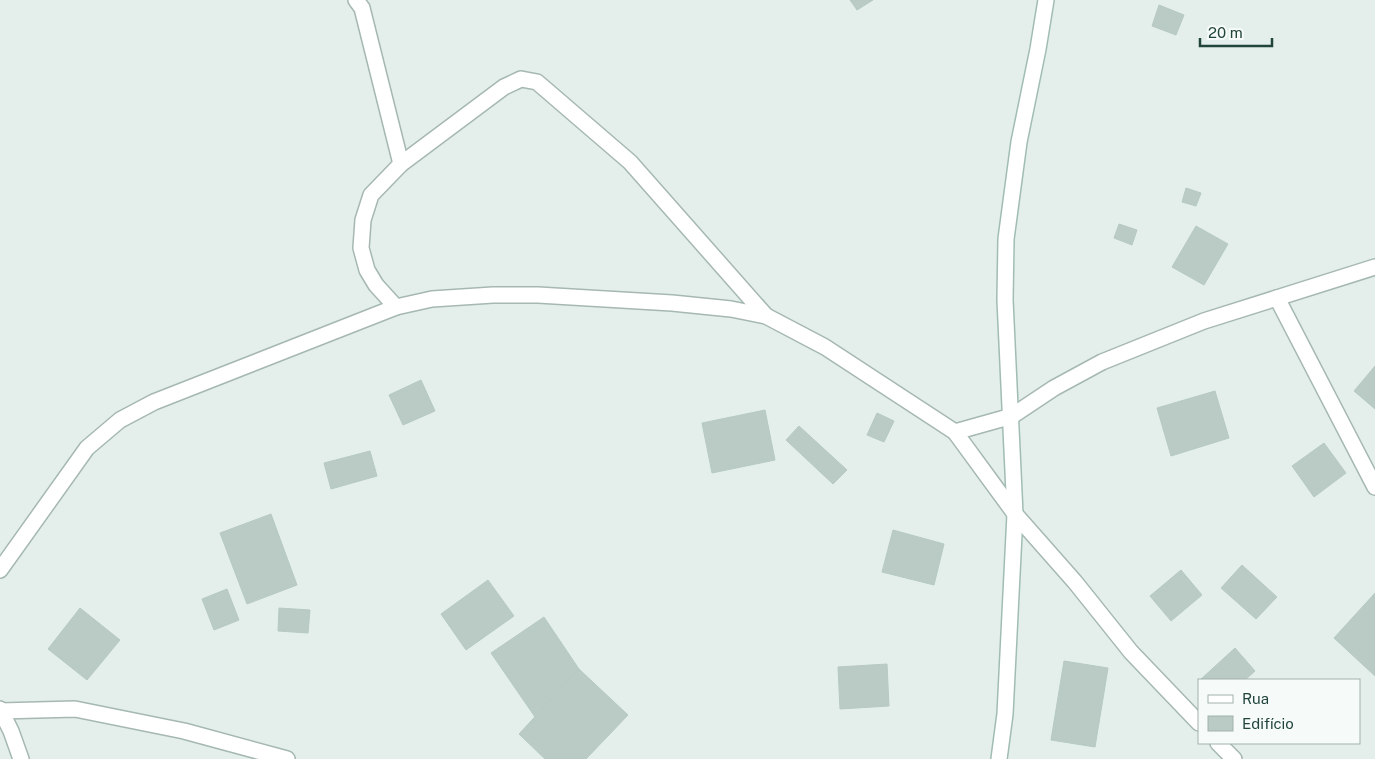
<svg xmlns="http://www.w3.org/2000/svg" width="1375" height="759" viewBox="0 0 1375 759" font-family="'Public Sans',sans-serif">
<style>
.building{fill:#b9cbc4;stroke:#b6cac2}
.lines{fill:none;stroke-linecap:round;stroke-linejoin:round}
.street-casing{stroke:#a6b8b3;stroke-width:18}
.secondary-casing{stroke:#a1bdb3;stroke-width:18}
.street{stroke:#fff;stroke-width:15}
.secondary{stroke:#fff;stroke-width:15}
</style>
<rect width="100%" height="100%" fill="#e4efeb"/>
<g class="building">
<polygon points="850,0 873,0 857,10"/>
<polygon points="1159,5 1184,15 1176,35 1152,26"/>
<polygon points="1186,188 1201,193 1196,206 1182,202"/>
<polygon points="1119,224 1137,230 1132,245 1114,238"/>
<polygon points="1196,226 1228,244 1204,285 1172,267"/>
<polygon points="1375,366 1375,409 1354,391"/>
<polygon points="421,380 435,411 403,425 389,395"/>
<polygon points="1215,391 1229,438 1171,456 1157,408"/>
<polygon points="765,410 775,460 712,473 702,423"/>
<polygon points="877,413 894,421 884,442 867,435"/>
<polygon points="799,426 847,470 833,484 786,440"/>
<polygon points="1324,443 1346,473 1314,497 1292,466"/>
<polygon points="370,451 377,476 331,489 324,463"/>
<polygon points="271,514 297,585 247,604 220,533"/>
<polygon points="893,530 944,544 934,585 882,572"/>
<polygon points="1242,565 1277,597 1256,619 1221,588"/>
<polygon points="1181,570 1202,595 1171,621 1150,596"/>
<polygon points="488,580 514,616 466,650 441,614"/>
<polygon points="227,589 239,620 214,630 202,599"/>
<polygon points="1375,593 1375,676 1334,638"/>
<polygon points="80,608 120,640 87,680 48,649"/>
<polygon points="279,608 310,610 308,633 278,631"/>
<polygon points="544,617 587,681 535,717 491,653"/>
<polygon points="1235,648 1255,671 1245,680 1200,680"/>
<polygon points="1064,661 1108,668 1095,747 1051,740"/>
<polygon points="887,664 889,706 840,709 838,667"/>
<polygon points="579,669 628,715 586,759 545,759 519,734"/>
</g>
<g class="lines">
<g class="street-casing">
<g id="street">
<polyline points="356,0 362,8 401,164"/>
<polyline points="1277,298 1375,487"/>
<polyline points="396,307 376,285 367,270 361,248 363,220 371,195 401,164 504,87 521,79 537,82 630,162 766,316"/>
<polyline points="955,432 1012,416 1054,388 1102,362 1204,321 1375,267"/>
<polyline points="0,570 87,448 120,420 154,402 396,307 432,299 493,295 538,295 672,303 731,309 766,316 825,347 955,432 1015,514 1075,582 1131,652 1199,723"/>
<polyline points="0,709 11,731 21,759"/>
<polyline points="0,711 75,709 184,731 287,759"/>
<polyline points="1218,743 1234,759"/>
</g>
</g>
<g class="secondary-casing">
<polyline id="secondary" points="999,759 1005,714 1015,514 1005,300 1006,239 1019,142 1038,49 1046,0"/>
</g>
<use href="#street" class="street"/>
<use href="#secondary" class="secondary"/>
</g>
<rect x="1198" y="679" width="162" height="65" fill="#f6fbf9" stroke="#a1b2ad"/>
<rect x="1208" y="695" width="25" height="8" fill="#ffffff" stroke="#a1b2ad"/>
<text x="1242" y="704" font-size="15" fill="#21443b">Rua</text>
<rect x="1208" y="716" width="25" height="15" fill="#b9cbc4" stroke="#a1b2ad"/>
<text x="1242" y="729" font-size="15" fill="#21443b">Edifício</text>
<path d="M1200 38v8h72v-8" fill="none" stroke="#21443b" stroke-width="2.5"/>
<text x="1208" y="38" font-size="15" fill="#21443b" stroke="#f6fbf9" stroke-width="4" paint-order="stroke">20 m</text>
</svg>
